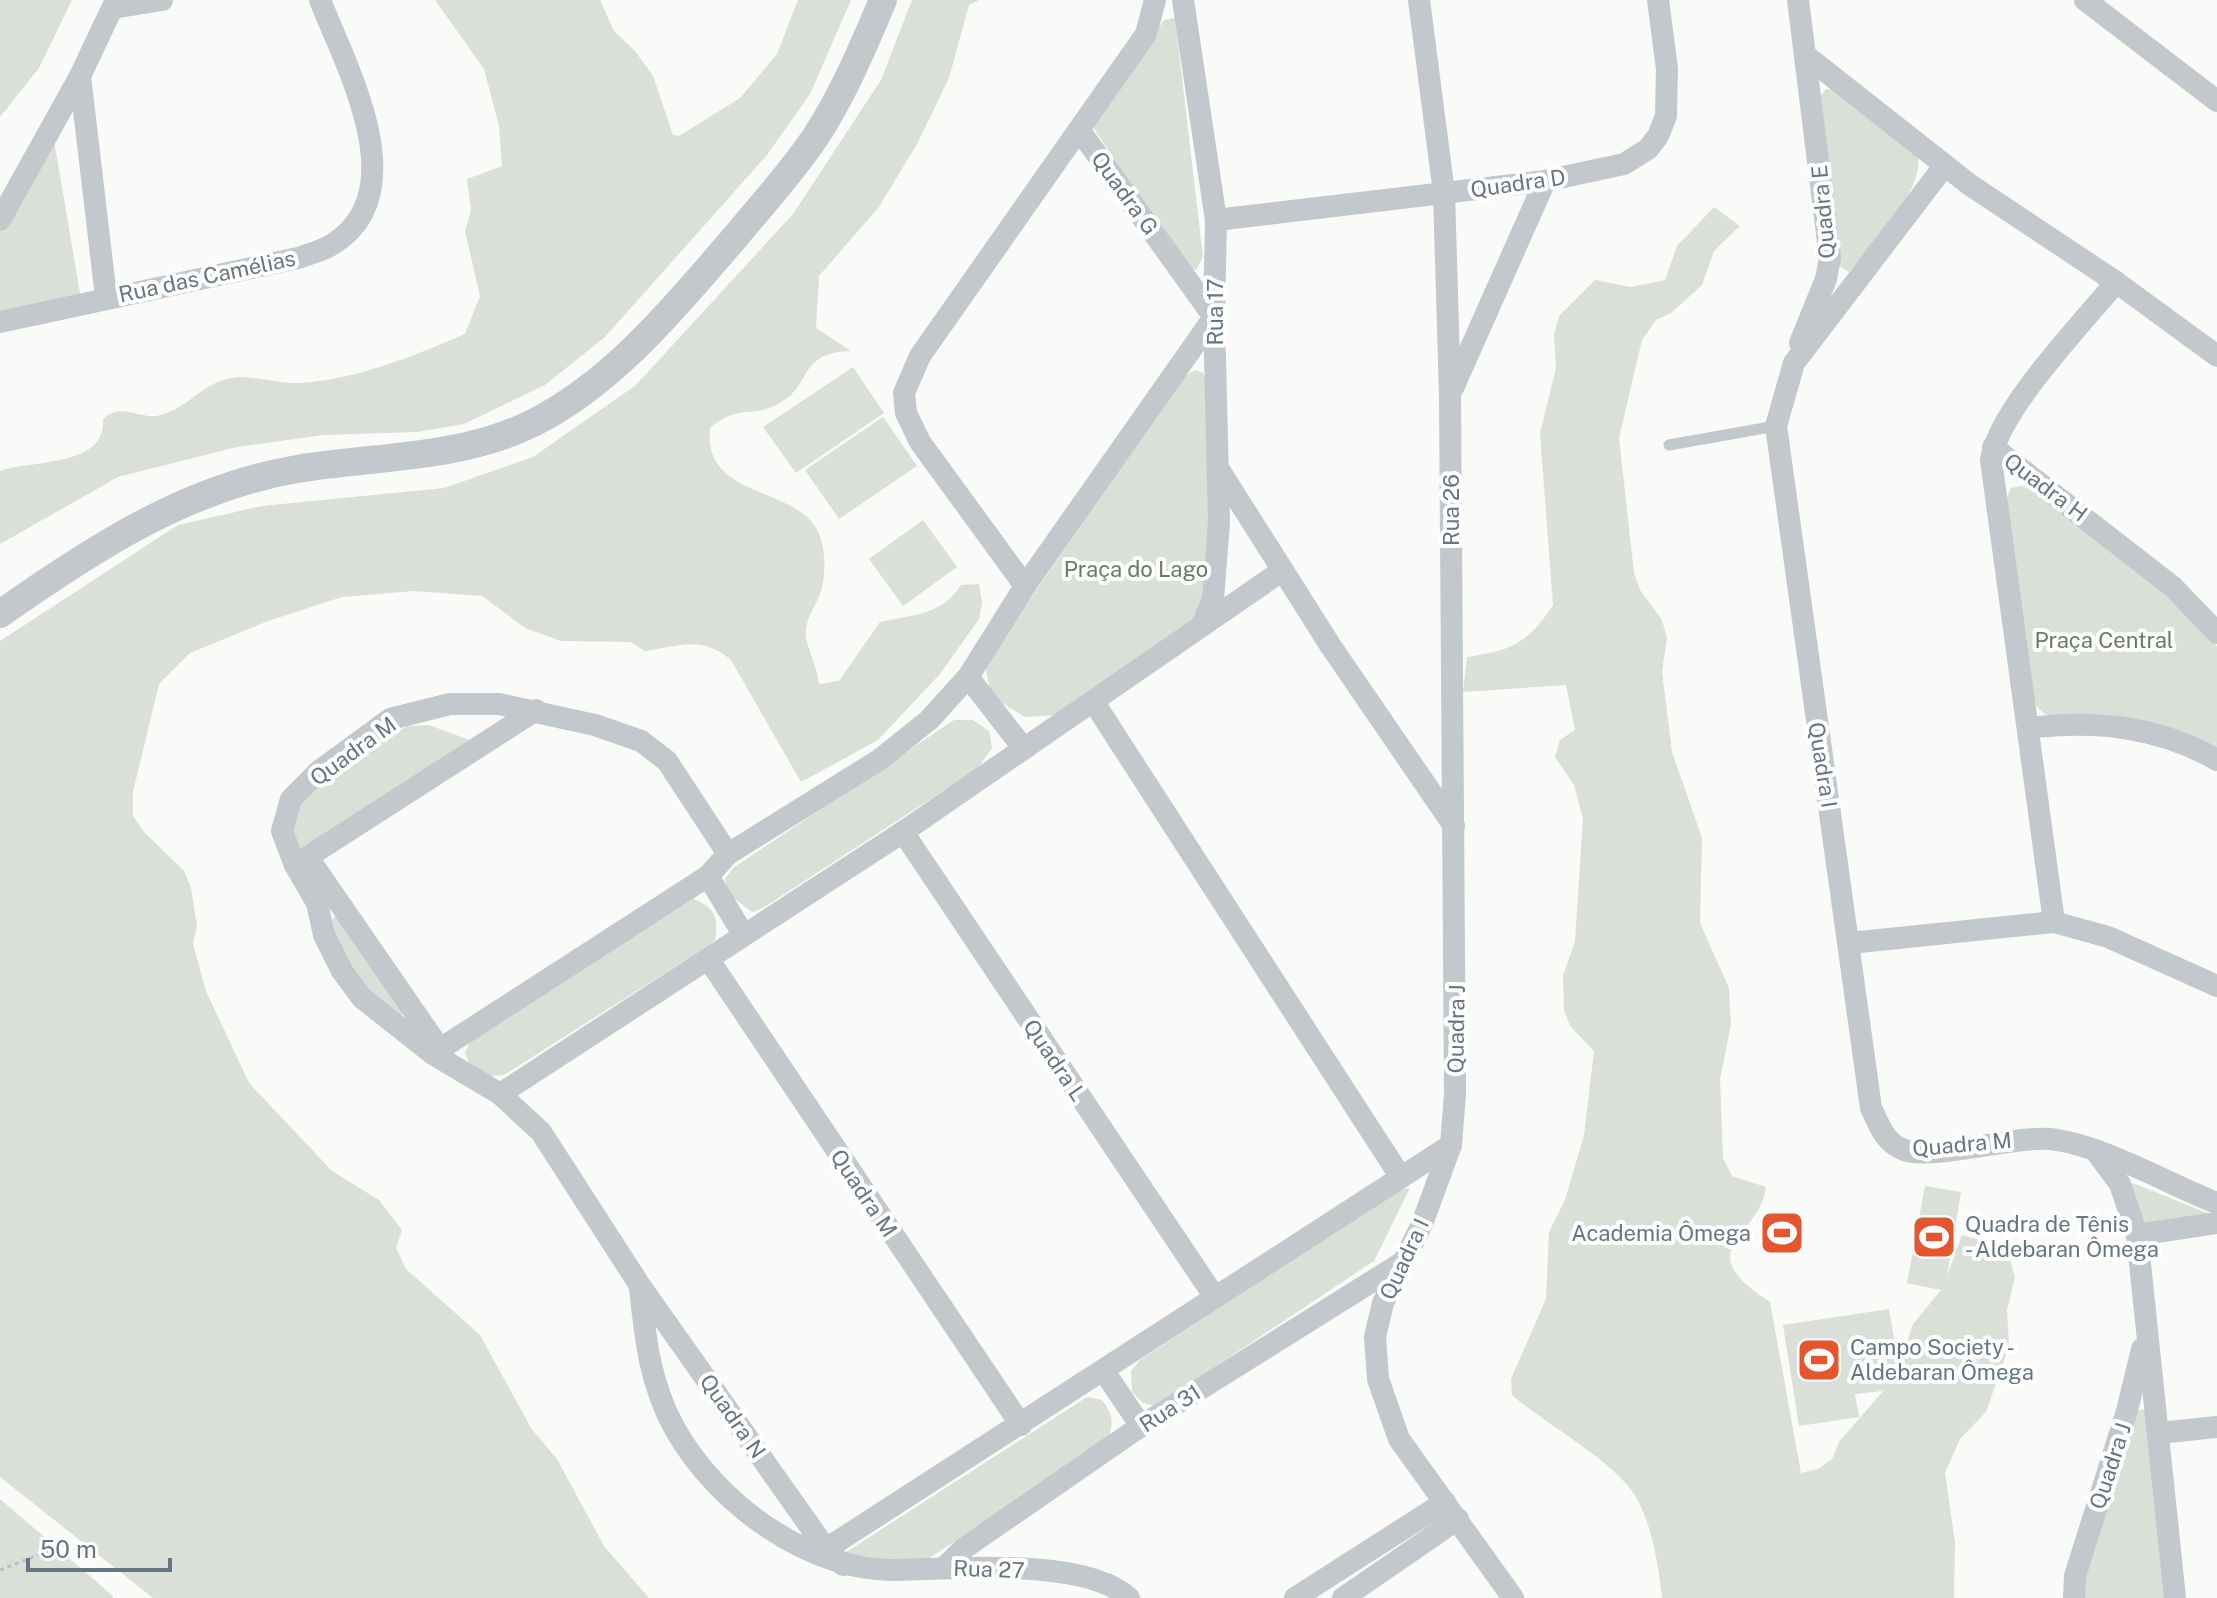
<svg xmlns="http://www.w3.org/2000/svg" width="2217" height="1598" viewBox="0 0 2217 1598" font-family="'Public Sans',sans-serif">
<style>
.green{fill:#dadfd7}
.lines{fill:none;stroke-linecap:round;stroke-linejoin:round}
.path{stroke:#bbbfc2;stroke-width:3;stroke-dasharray:4 4;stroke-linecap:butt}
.service{stroke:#c3c8cc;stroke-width:11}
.minor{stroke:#c3c8cc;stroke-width:22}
.tertiary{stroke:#c3c8cc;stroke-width:28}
.labels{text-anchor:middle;stroke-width:8;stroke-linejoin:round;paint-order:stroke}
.street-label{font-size:22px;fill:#657683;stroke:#fff}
.park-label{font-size:22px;fill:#687a64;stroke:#fff}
.poi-label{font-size:22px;fill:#657683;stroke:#fff;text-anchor:start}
</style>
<rect width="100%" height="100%" fill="#fafaf8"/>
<g class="green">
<polygon points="0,0 72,0 39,68 0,117"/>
<path d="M 435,0 L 600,0 L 614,31 L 635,51 L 653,76 L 673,135 L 679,136 L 740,98 L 777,54 L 798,0 L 851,0 L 810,94 L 767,155 L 605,337 L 545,385 L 464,424 L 417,432 L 323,435 L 237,447 L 118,477 L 0,544 L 0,471 C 32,460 107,467 103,419 C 122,401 140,421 161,415 C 185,409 201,386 226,379 C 249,373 276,384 299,383 C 355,380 414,356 465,334 L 480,296 L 465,231 L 471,211 L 467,179 L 502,166 L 499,126 L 484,69 Z"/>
<path d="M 912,0 L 979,0 L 969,5 L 949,78 L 917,144 L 879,207 L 819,276 L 816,328 L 851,351 C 795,352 814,389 774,406 C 748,417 737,405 710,428 C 703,493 779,487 810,520 C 826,536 827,570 821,591 C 817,606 804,618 806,637 C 809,653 817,667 819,684 L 839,681 L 880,622 C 912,615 943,615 961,585 L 979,584 L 982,602 L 979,619 L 940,674 L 878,740 L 801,782 L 731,660 C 702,635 679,646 645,651 L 631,642 L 561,641 L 525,628 L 482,596 L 414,591 L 342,597 L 268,621 L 190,653 L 159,684 L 133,792 L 133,816 L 144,832 L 184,871 L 191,888 L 197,926 L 193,944 L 206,991 L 249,1083 L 332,1171 L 379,1200 L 402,1230 L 396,1248 L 406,1269 L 480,1335 L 531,1428 L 557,1459 L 604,1546 L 649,1598 L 153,1598 L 0,1477 L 0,641 L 178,525 L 262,506 L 444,488 L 533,457 L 636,385 L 793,214 L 881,80 Z"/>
<polygon points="1175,18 1203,257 1196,270 1184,265 1093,127 1164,20"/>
<path d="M 1826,89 L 1832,89 L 1918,155 C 1924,193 1872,242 1849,272 L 1836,264 L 1819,97 Z"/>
<polygon points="52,128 81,299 0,317 0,220"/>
<path d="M 1714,207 L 1740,226 L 1714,251 L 1702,285 L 1671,313 L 1656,320 L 1642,340 L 1619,438 L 1634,573 L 1640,590 L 1662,620 L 1667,638 L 1662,672 L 1672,752 L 1702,838 L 1700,923 L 1729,988 L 1731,1025 L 1720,1079 L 1723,1158 L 1732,1176 L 1766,1187 C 1760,1238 1686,1248 1770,1302 L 1801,1473 L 1818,1469 L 1832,1459 L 1839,1442 L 1883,1391 L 1855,1394 L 1859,1417 L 1799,1426 L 1783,1325 L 1889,1309 L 1899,1367 L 1913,1324 L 1941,1290 L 1907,1283 L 1925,1186 L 1961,1192 L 1947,1276 L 1962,1235 L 1980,1240 L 2010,1259 L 2015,1277 L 2007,1310 L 2009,1346 L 1986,1412 L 1960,1439 L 1945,1473 L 1955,1543 L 1954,1598 L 1662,1598 C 1658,1564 1653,1528 1636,1497 C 1617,1463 1543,1422 1512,1395 L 1511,1379 L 1546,1299 L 1549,1232 L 1565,1200 L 1584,1135 L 1594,1051 L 1570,1026 L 1564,1010 L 1563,976 L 1575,941 L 1583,819 L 1574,785 L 1555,757 L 1560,740 L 1575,730 L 1566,685 L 1463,692 L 1467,657 C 1512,650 1527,644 1553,605 L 1540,433 L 1556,368 L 1554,334 L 1559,316 L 1595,280 L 1631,287 L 1665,280 L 1677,246 Z"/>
<polygon points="853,367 884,413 796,473 763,427"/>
<path d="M 1195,370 L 1203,373 L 1205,378 C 1207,444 1221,555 1199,615 L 1057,715 L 1025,717 L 991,696 L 985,664 L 1185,376 Z"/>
<polygon points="883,417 917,466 839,519 805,470"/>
<polygon points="2022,486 2038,491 2150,574 2213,640 2217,647 2217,750 2060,718 2045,714 2034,704 2006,500 2011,488"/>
<polygon points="923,520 957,567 903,606 869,559"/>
<polygon points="954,720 973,720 989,731 992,748 978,768 763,908 752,912 727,893 725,879 733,868"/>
<polygon points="429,725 475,742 299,853 291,826 301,800 331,772 407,726"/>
<path d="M 693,899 C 714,906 719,918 715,940 L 706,947 L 504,1075 L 489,1076 L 470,1066 L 465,1053 L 471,1039 Z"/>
<polygon points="334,917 344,919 404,1012 399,1019 361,988 326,928"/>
<polygon points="2133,1183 2217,1217 2139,1231 2126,1188"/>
<polygon points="1410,1188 1374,1261 1156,1406 1143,1403 1132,1392 1131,1371 1140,1360 1396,1191"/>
<path d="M 1087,1397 L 1102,1400 C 1113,1415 1114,1422 1108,1440 L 922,1563 L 840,1556 Z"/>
<polygon points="2145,1409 2169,1598 2081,1598 2081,1581 2139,1410"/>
<polygon points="0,1499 113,1596 113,1598 0,1598"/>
</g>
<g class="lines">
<polyline class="path" points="0,1570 66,1544"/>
<polyline class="service" points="1669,445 1776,426"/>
<g class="minor">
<polyline points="1183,0 1216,220 1214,317 1219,522 1213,600 1203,623"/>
<polyline points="1419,0 1444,193 1450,395 1455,1094 1451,1145 1422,1224 1383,1303 1375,1337 1378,1379 1399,1439 1513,1598"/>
<polyline points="1798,0 1830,258 1826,279 1800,343"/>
<polyline points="2085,0 2217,101"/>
<polyline points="113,8 162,0"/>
<polyline points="1805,55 1970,185 2116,282 2217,356"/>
<polyline points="80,76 106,297"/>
<path d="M 1945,165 L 1794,363 L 1776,426 L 1871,1108 C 1880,1126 1884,1142 1904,1150 C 1933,1160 2012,1136 2050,1139 C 2100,1144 2168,1184 2217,1203"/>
<polyline points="0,220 80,76 116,0"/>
<polyline points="1216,220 1545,181 1624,164 1648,149 1658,136 1666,116 1667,69 1658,0"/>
<path d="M 0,322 L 298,258 C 309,254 323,251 333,244 C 416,192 346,67 320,0"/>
<polyline points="1453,388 1545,181"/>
<polyline points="1993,447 2173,587 2217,633"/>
<polyline points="1218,468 1330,645 1454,826"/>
<polyline points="1025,586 920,442 906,413 904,393 920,356 1146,34 1155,0"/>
<polyline points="968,677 1024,749"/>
<polyline points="1093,701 1400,1176"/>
<path d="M 2028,728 C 2095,720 2158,726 2217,760"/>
<polyline points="903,832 1214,1296"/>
<polyline points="728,854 667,761 641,741 595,725 499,704 450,704 390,719 319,771 291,799 282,831 295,865 317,903 324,935 342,971 362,998 433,1054 500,1094 541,1132 639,1284 826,1549 843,1565"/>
<polyline points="309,859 440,1049"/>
<polyline points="295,865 536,710"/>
<polyline points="708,876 743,934"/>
<path d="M 2054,922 L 1991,460 C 1998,410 2082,324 2116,282"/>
<polyline points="1850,943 2054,922 2108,937 2217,986"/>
<polyline points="709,960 1021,1425"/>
<polyline points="440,1049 708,876 728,854 879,760 929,720 968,677 1025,586 1214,317 1080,131"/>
<polyline points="500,1094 903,832 1283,570"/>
<polyline points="2097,1153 2120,1184 2137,1235 2175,1598"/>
<polyline points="2137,1235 2217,1223"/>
<path d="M 640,1288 C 645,1337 650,1385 675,1429 C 717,1504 810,1572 897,1570 C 955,1569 1085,1557 1129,1598"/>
<polyline points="1103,1370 1141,1426"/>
<polyline points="2159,1433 2217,1427"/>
<polyline points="807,1548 826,1549 1451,1145"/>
<polyline points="945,1567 963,1549 1141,1426 1403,1262"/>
<polyline points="1295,1598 1445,1502"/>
<polyline points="1343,1598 1458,1519"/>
<polyline points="2074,1598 2075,1576 2127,1411 2142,1349"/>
</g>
<path class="tertiary" d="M 0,614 C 91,550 185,488 297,469 C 375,456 461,459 533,423 C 615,382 678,303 737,235 C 764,202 793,171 816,136 C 844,93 863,47 883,0"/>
</g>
<defs>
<g id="stadium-square" transform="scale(2.3)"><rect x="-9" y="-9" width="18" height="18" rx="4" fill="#e4572e" stroke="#fff"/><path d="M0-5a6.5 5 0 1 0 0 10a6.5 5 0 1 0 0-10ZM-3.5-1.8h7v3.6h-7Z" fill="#fff"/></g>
</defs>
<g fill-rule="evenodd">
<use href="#stadium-square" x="1782" y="1233"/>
<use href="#stadium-square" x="1934" y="1237"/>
<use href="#stadium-square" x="1819" y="1360"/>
</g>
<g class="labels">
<g class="street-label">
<text transform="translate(1518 183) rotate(-8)" y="8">Quadra D</text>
<text transform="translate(1125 193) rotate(54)" y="8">Quadra G</text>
<text transform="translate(1823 212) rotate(-95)" y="8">Quadra E</text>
<text transform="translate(207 276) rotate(-12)" y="8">Rua das Camélias</text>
<text transform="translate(1215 312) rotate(-90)" y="8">Rua 17</text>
<text transform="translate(2046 487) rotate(37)" y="8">Quadra H</text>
<text transform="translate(1451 510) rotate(-90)" y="8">Rua 26</text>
<text transform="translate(353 751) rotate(-36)" y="8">Quadra M</text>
<text transform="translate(1823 765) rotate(81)" y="8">Quadra I</text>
<text transform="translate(1456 1029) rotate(-89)" y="8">Quadra J</text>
<text transform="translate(1055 1060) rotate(56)" y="8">Quadra L</text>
<text transform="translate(1962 1144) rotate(-5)" y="8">Quadra M</text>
<text transform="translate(864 1193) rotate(56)" y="8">Quadra M</text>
<text transform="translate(1404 1259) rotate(-65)" y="8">Quadra I</text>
<text transform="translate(1170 1408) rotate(-33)" y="8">Rua 31</text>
<text transform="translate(733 1416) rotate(55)" y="8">Quadra N</text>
<text transform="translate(2110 1466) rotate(-72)" y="8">Quadra J</text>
<text transform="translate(989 1569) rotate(2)" y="8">Rua 27</text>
</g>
<g class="park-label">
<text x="1136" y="577">Praça do Lago</text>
<text x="2104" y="648">Praça Central</text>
</g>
<g class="poi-label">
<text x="1965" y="1232">Quadra de Tênis<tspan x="1965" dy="25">- Aldebaran Ômega</tspan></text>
<text x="1751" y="1241" text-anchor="end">Academia Ômega</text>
<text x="1850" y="1355">Campo Society -<tspan x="1850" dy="25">Aldebaran Ômega</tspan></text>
</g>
</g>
<path d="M28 1558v12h142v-12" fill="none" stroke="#657683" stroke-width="4"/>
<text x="40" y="1558" font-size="24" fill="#657683" stroke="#ffffff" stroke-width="6" paint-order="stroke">50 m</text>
</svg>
